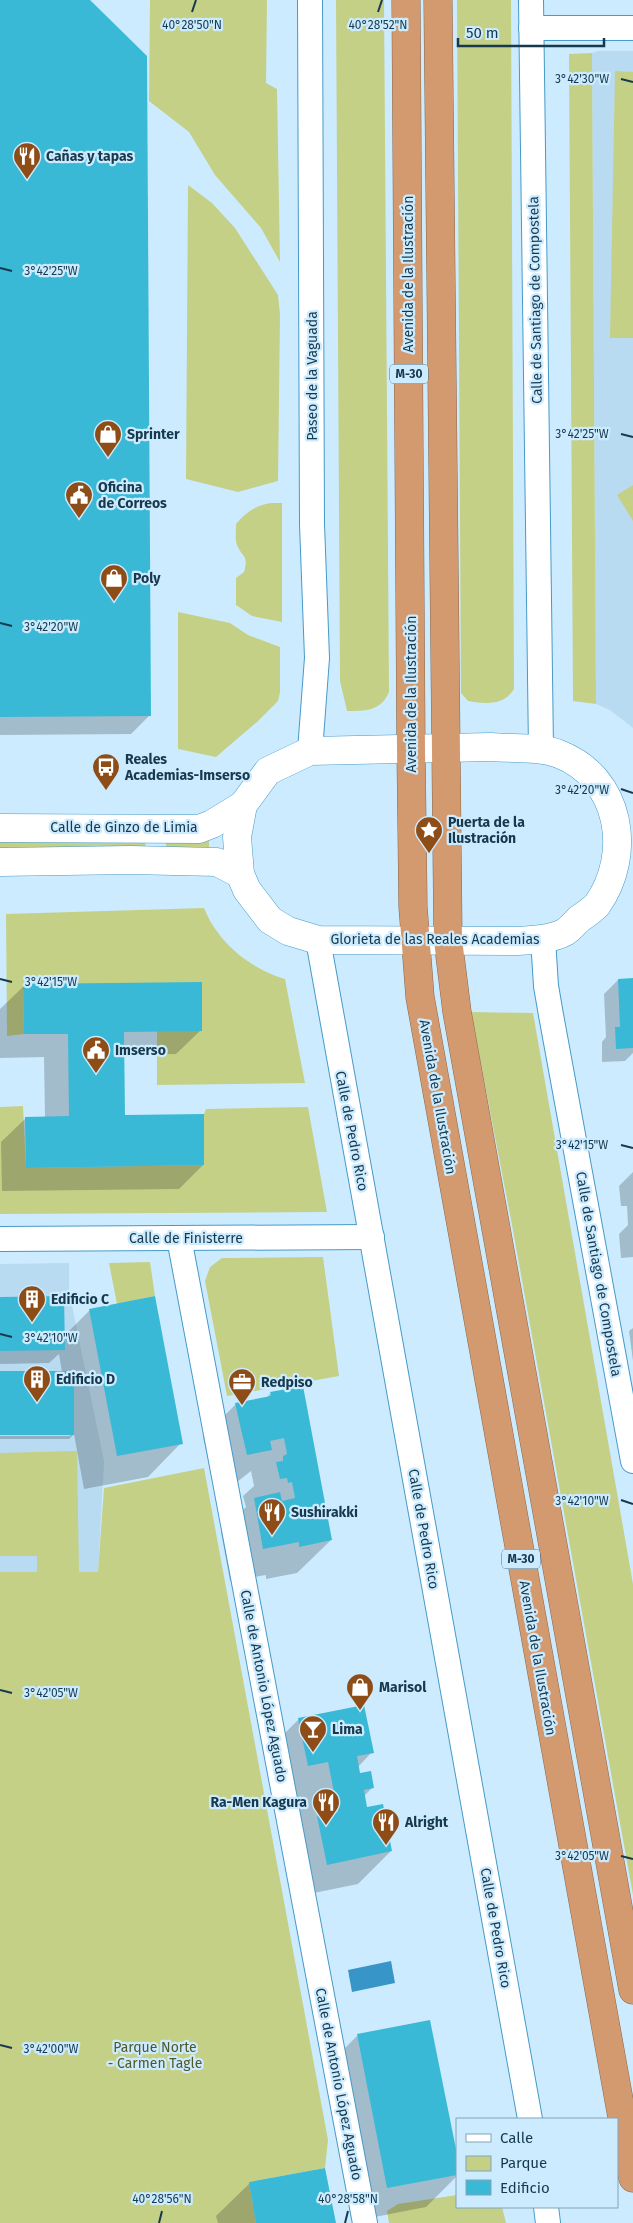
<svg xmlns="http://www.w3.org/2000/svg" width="633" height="2223" viewBox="0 0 633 2223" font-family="'Fira Sans',sans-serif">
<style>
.built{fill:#b9dbf1}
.green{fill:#c5d087}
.water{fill:#3795c7}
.shadow{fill:#0003}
.building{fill:#39b9d5}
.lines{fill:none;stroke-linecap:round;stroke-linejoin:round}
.minor-casing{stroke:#469ac8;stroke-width:26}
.secondary-casing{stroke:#469ac8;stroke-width:29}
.trunk-casing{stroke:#8a674c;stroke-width:29}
.minor{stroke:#fff;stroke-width:24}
.secondary{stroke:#fff;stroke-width:28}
.trunk{stroke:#d39a70;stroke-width:28}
.ticks{fill:none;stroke:#16394d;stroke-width:2}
.labels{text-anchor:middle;stroke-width:4.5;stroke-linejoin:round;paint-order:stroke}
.shield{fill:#ccebff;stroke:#4d6e82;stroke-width:1}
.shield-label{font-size:12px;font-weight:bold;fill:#16394d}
.poi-label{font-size:14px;font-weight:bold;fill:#16394d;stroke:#ccebff;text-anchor:start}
.street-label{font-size:14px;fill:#16394d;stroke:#ccebff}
.park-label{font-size:14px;fill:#515828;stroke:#ccebff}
.ticks-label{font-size:12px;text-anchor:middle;fill:#16394d;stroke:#ccebff;stroke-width:4.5;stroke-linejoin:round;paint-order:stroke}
</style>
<rect width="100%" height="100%" fill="#ccebff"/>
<g class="built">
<polygon points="598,51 633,51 633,728 610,710 596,704 592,53"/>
<polygon points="69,1263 69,1291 104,1461 98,1573 0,1572 0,1264"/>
</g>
<g class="green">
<polygon points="150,0 267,0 266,83 277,89 280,262 261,228 215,175 189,132 149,101"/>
<path d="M 336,0 L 384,0 L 389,692 C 381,711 366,711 347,711 L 340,681 Z"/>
<path d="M 457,0 L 511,0 L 514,689 C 504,706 485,704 468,701 L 461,693 Z"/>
<polygon points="592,53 596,704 573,701 569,54"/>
<polygon points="615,71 633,72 633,338 610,338"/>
<polygon points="188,185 212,203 235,228 278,295 280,314 278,481 238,492 186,479"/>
<polygon points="633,485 633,521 617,495"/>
<path d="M 272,503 L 282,503 L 282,622 L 252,616 L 236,605 L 236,578 L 244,572 C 249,554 242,558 237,545 C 235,540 236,530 236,524 C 246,512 256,505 272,503 Z"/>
<polygon points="178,612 230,623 248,635 280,647 280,692 278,701 257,722 216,757 178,749"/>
<polygon points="0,840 145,841 146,850 0,850"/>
<polygon points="166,841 209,841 209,849 166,850"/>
<path d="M 204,908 C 218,943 251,969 285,979 L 305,1083 L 157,1085 L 157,1031 L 23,985 L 24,1034 L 7,1036 L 6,914 Z"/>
<polygon points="471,1012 533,1013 633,1584 633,1895 512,1225"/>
<polygon points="23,1106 26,1168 204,1165 204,1114 206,1109 308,1107 327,1212 0,1214 0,1107"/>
<polygon points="323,1257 339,1376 227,1396 205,1281 210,1267 222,1258"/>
<polygon points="150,1262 155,1296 117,1304 109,1263"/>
<polygon points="77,1451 79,1572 98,1572 104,1488 204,1468 328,2140 325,2168 249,2182 256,2223 0,2223 0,1572 37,1572 37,1556 0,1556 0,1453"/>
<polygon points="457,2195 457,2207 502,2207 506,2223 389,2223 387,2211 398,2204"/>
</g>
<polygon class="water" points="391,1961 395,1983 352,1992 348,1970"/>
<g class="shadow">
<polygon points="0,0 88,0 149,716 131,734 0,735"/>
<polygon points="633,979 633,1053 625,1061 602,1062 602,1042 606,1037 604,994 618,980"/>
<polygon points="24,986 201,1030 176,1054 123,1055 123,1116 203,1165 179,1189 2,1191 1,1142 26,1118 45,1118 44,1057 0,1058 0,1009"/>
<polygon points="633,1172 633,1257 621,1258 619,1234 628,1225 627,1206 621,1206 619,1186"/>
<polygon points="0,1298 63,1337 90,1310 181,1443 148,1477 84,1489 74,1434 69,1439 0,1439 0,1436 70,1436 70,1434 0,1434 0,1373 62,1372 59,1354 49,1363 0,1364"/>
<polygon points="633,1328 633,1361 629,1331"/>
<polygon points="302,1388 331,1540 297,1573 266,1579 266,1575 230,1581 221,1532 246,1507 243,1496 254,1486 251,1471 237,1482 214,1487 203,1437 236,1404 265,1399 270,1394"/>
<polygon points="299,1719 372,1752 358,1767 359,1775 373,1787 364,1796 366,1809 391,1851 358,1884 294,1897 266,1752"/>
<polygon points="357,2036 457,2161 457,2176 426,2207 354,2221 324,2069"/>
<polygon points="250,2183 334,2223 218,2223 216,2216"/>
</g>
<g class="building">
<polygon points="0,0 90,0 147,56 151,716 0,717"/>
<polygon points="633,978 633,1048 616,1049 615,1027 620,1027 618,979"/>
<polygon points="202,982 202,1031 124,1032 125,1115 204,1114 204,1165 26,1168 25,1117 69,1116 68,1034 24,1034 23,984"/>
<polygon points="64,1296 65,1350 0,1351 0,1297"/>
<polygon points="155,1296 183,1444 117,1456 89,1309"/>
<rect x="0" y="1371" width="74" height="64"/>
<polygon points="303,1386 332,1540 299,1547 299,1542 263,1549 254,1498 280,1492 282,1501 295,1498 292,1482 288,1483 287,1478 280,1479 276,1462 283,1461 283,1456 287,1454 284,1438 270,1441 272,1450 247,1455 235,1403 271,1396 270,1392"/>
<polygon points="364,1705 374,1753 357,1756 360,1773 371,1771 374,1788 364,1790 367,1807 383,1804 392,1851 327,1865 317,1816 338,1812 328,1762 308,1766 298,1718"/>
<polygon points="430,2020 457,2154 457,2175 387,2188 357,2034"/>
<polygon points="325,2168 336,2223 256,2223 249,2182"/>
</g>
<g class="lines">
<g class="minor-casing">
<g id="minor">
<polyline points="310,0 312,524 317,658 310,751"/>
<polyline points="531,0 541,750"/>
<polyline points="531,28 633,28"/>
<polyline points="543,939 546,986 551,1015 633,1461"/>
<polyline points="318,940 530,2119"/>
<polyline points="179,1238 365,2223"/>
<polyline points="0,1239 372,1237"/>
<polyline points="546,2207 548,2223"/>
</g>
</g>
<g class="secondary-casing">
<g id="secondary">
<path d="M 491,747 C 513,749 538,746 559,754 C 621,778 633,854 597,905 C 592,910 585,915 579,919 C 575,923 570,929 565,932 C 550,940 532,940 516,941 L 318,940 L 288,931 L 270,920 L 247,890 L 240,874 L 237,837 L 243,805 L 268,771 L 310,751 Z"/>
<polyline points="0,828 199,829 212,824 243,805"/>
<polyline points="0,862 130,860 217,862 240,874"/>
</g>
</g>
<g class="trunk-casing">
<g id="trunk">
<polyline points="406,0 411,749 413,907 420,997 633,2178"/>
<polyline points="438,0 448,940 457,1012 633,1990"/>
</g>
</g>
<use href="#minor" class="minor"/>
<use href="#secondary" class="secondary"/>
<use href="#trunk" class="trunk"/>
</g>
<path class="ticks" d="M 192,12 L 196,0M 378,12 L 382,0M 621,79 L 633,82M 0,268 L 12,271M 621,434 L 633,437M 0,623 L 12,626M 621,789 L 633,793M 0,979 L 12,982M 621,1145 L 633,1148M 0,1334 L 12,1337M 621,1500 L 633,1504M 0,1690 L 12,1693M 621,1856 L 633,1859M 0,2045 L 12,2048M 159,2223 L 162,2211M 345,2223 L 348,2211"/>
<defs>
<g id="restaurant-pin" transform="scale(1.4375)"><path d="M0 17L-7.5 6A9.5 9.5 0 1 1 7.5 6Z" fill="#8e4d17" stroke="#ccebff"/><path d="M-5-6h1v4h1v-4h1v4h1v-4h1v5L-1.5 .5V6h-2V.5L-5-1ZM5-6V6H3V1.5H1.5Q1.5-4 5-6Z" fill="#fff"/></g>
<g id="shop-pin" transform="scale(1.4375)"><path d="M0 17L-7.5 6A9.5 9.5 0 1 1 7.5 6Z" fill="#8e4d17" stroke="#ccebff"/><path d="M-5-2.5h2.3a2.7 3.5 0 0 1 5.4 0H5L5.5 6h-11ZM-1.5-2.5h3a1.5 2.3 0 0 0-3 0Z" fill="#fff"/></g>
<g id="civic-pin" transform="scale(1.4375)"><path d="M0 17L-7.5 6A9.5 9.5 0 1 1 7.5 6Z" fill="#8e4d17" stroke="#ccebff"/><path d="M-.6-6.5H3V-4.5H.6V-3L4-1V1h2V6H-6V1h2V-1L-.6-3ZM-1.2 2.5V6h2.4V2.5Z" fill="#fff"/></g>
<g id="bus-pin" transform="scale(1.4375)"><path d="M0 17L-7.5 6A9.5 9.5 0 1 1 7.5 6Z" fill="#8e4d17" stroke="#ccebff"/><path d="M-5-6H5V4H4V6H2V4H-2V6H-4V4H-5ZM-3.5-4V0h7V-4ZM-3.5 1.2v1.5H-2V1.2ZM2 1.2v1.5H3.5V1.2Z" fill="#fff"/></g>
<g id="sight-pin" transform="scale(1.4375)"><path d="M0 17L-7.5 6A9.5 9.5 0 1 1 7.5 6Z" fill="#8e4d17" stroke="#ccebff"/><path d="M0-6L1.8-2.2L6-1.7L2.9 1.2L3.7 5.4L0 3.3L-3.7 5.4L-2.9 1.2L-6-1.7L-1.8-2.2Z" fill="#fff"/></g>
<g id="building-pin" transform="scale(1.4375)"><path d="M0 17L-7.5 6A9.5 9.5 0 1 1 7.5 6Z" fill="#8e4d17" stroke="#ccebff"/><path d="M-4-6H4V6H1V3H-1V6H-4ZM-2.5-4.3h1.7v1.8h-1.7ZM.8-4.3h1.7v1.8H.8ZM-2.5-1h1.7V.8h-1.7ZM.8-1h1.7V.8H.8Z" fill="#fff"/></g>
<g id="office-pin" transform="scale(1.4375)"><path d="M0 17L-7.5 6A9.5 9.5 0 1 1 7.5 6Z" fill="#8e4d17" stroke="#ccebff"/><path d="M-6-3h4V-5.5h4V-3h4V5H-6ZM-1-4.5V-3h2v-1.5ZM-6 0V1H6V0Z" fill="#fff"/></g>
<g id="bar-pin" transform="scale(1.4375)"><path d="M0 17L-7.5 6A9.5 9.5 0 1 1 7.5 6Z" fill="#8e4d17" stroke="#ccebff"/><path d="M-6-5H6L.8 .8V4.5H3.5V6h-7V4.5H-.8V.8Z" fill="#fff"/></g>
</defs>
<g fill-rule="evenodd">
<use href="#restaurant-pin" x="27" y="156"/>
<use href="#shop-pin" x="108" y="434"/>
<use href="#civic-pin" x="79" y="495"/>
<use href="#shop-pin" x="114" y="578"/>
<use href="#bus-pin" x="106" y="767"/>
<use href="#sight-pin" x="429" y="830"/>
<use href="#civic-pin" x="96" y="1050"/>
<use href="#building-pin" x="32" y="1299"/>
<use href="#building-pin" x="37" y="1379"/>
<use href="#office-pin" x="242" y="1382"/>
<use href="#restaurant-pin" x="272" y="1512"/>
<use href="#shop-pin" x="360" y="1687"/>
<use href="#bar-pin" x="313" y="1729"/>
<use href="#restaurant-pin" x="326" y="1802"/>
<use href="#restaurant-pin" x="386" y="1822"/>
</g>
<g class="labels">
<g class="shield">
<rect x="390" y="364.5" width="38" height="19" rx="4"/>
<rect x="502" y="1549.5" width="38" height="19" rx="4"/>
</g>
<g class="shield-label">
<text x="409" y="378">M-30</text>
<text x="521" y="1563">M-30</text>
</g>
<g class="poi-label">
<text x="46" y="161">Cañas y tapas</text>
<text x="127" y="439">Sprinter</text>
<text x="98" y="492">Oficina<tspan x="98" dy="16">de Correos</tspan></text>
<text x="133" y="583">Poly</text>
<text x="125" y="764">Reales<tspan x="125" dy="16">Academias-Imserso</tspan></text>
<text x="448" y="827">Puerta de la<tspan x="448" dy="16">Ilustración</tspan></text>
<text x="115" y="1055">Imserso</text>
<text x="51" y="1304">Edificio C</text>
<text x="56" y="1384">Edificio D</text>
<text x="261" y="1387">Redpiso</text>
<text x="291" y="1517">Sushirakki</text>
<text x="379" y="1692">Marisol</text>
<text x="332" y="1734">Lima</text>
<text x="307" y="1807" text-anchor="end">Ra-Men Kagura</text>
<text x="405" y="1827">Alright</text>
</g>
<g class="street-label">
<text transform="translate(408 274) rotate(-90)" y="5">Avenida de la Ilustración</text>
<text transform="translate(535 300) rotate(-91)" y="5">Calle de Santiago de Compostela</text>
<text transform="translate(312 376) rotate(-90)" y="5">Paseo de la Vaguada</text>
<text transform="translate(411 694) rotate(-90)" y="5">Avenida de la Ilustración</text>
<text x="124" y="832">Calle de Ginzo de Limia</text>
<text x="435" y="944">Glorieta de las Reales Academias</text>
<text transform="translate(438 1097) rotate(80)" y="5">Avenida de la Ilustración</text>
<text transform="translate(352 1131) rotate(79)" y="5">Calle de Pedro Rico</text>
<text x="186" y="1243">Calle de Finisterre</text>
<text transform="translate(599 1274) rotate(80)" y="5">Calle de Santiago de Compostela</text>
<text transform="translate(424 1529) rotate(80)" y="5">Calle de Pedro Rico</text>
<text transform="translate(538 1658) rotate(80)" y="5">Avenida de la Ilustración</text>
<text transform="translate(264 1686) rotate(79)" y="5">Calle de Antonio López Aguado</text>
<text transform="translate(496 1928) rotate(80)" y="5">Calle de Pedro Rico</text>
<text transform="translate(339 2084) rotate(79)" y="5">Calle de Antonio López Aguado</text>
</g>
<g class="park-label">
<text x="155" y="2052">Parque Norte<tspan x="155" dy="16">- Carmen Tagle</tspan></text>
</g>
</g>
<g class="ticks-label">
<text x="192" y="29">40°28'50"N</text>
<text x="378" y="29">40°28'52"N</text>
<text x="582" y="83">3°42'30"W</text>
<text x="51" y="275">3°42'25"W</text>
<text x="582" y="438">3°42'25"W</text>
<text x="51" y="631">3°42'20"W</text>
<text x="582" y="794">3°42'20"W</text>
<text x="51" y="986">3°42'15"W</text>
<text x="582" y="1149">3°42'15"W</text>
<text x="51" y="1342">3°42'10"W</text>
<text x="582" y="1505">3°42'10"W</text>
<text x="51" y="1697">3°42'05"W</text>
<text x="582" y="1860">3°42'05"W</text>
<text x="51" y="2053">3°42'00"W</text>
<text x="162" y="2203">40°28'56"N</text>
<text x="348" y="2203">40°28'58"N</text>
</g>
<rect x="456" y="2118" width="162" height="90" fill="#ccebff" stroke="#83a4b8"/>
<rect x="466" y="2134" width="25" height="8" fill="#ffffff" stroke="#83a4b8"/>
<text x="500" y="2143" font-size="15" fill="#16394d">Calle</text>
<rect x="466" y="2156" width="25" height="15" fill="#c5d087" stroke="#83a4b8"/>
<text x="500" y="2168" font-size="15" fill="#16394d">Parque</text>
<rect x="466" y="2180" width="25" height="15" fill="#39b9d5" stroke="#83a4b8"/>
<text x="500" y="2193" font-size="15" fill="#16394d">Edificio</text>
<path d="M458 38v8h146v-8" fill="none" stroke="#16394d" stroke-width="2.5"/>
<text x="466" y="38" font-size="15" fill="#16394d" stroke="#ccebff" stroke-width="4" paint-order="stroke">50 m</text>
</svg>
